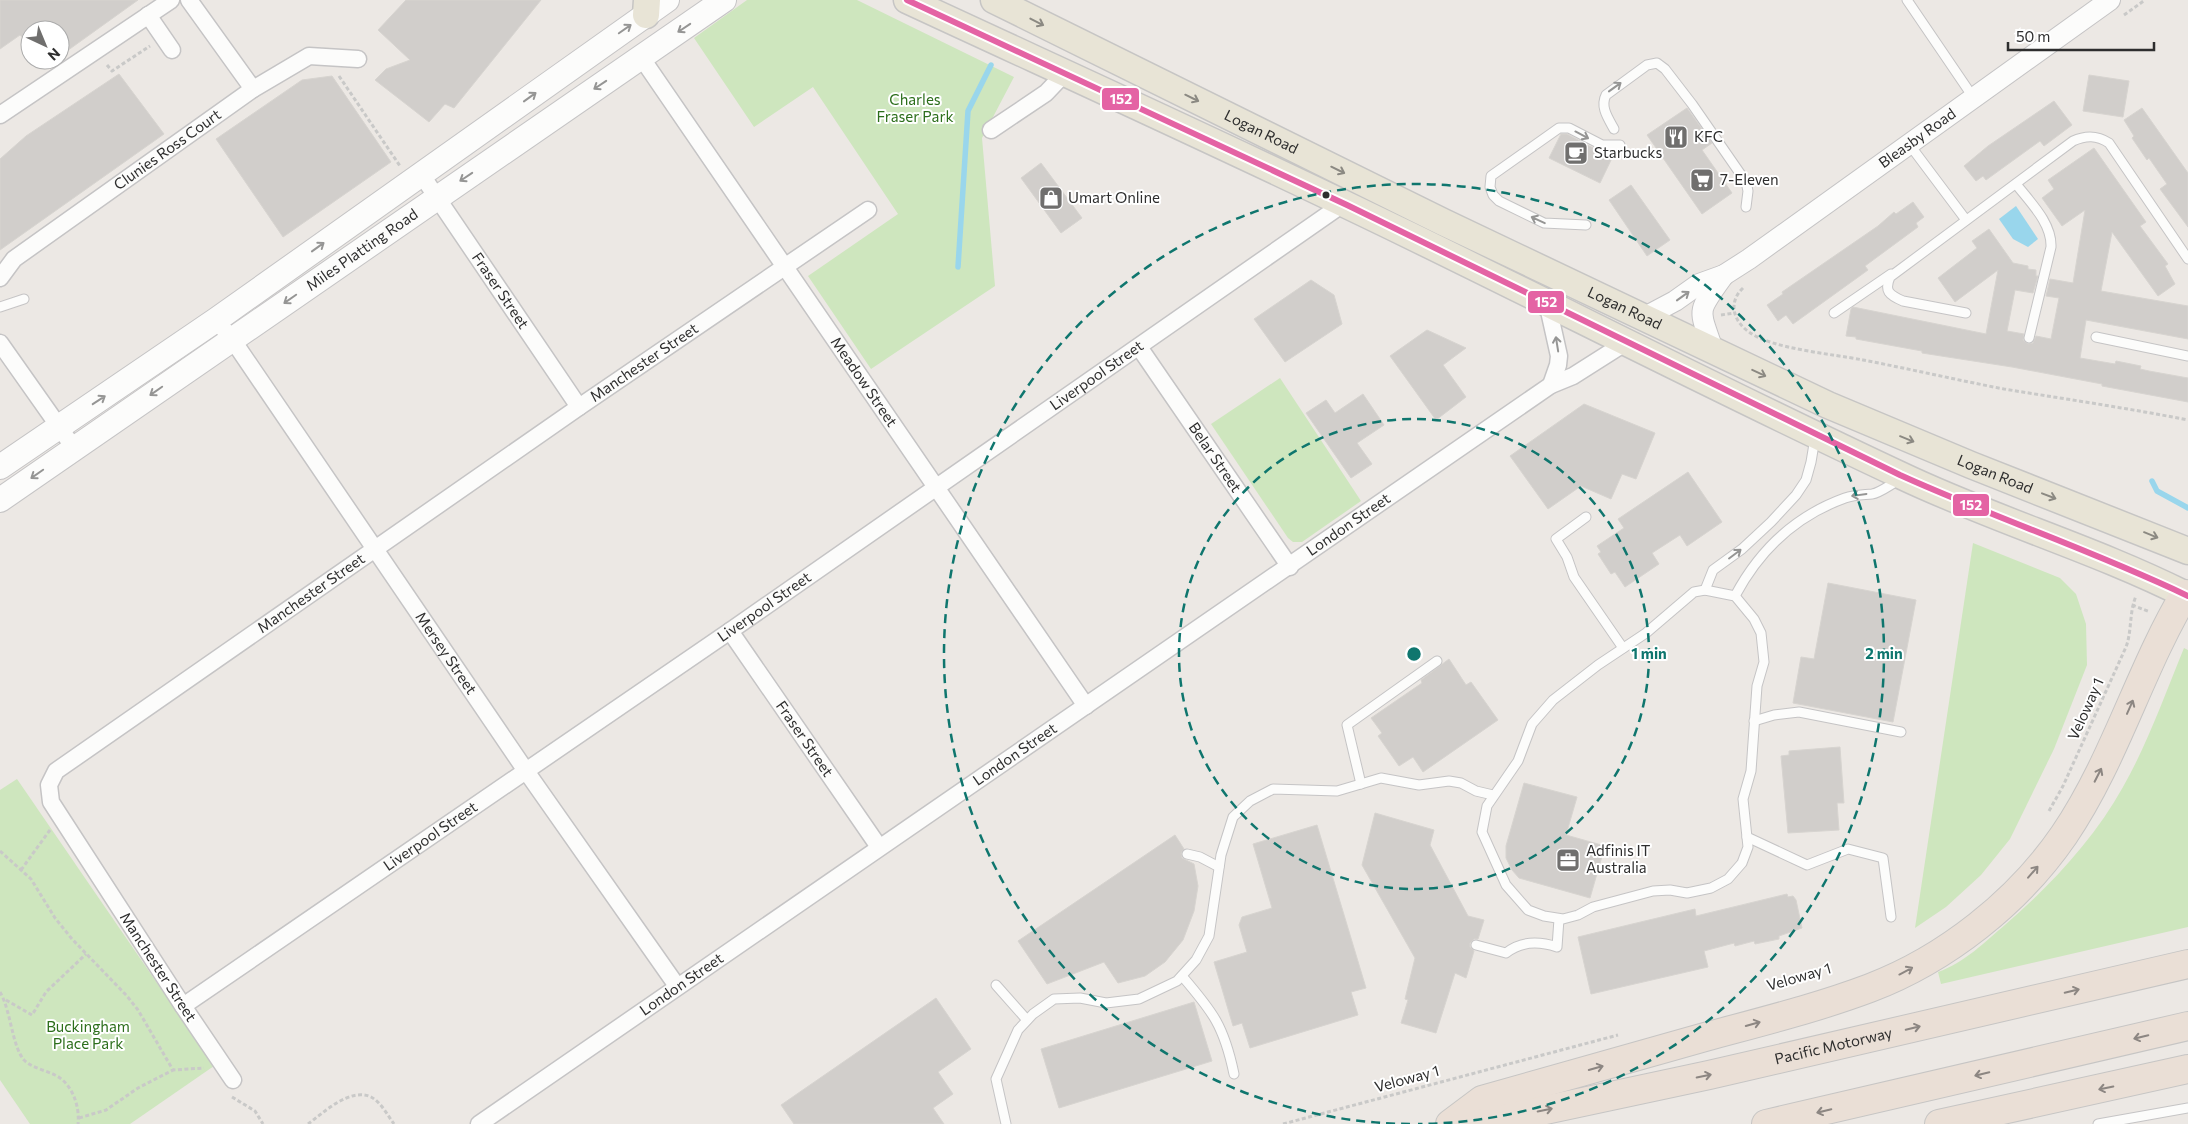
<svg xmlns="http://www.w3.org/2000/svg" width="2188" height="1124" viewBox="0 0 2188 1124" font-family="Commissioner,sans-serif">
<style>
.green{fill:#cee6be}
.water{fill:#99d6ec}
.lines{fill:none;stroke-linecap:round;stroke-linejoin:round}
.stream{stroke:#99d6ec;stroke-width:5.5}
.building{fill:#d1cecb;stroke:#d7d4d0}
.service-casing{stroke:#c5c4c5;stroke-width:11}
.minor-casing{stroke:#c5c4c5;stroke-width:19}
.tertiary-casing{stroke:#c5c4c5;stroke-width:22}
.secondary-casing{stroke:#c5c4c5;stroke-width:26}
.primary-casing{stroke:#c6c5c4;stroke-width:29}
.motorway-casing{stroke:#c6c5c4;stroke-width:30}
.path{stroke:#c9c9c8;stroke-width:3;stroke-dasharray:4 2.5;stroke-linecap:butt}
.service{stroke:#fcfcfb;stroke-width:9}
.minor{stroke:#fcfcfb;stroke-width:16}
.tertiary{stroke:#fcfcfb;stroke-width:20}
.secondary{stroke:#fcfcfb;stroke-width:24}
.primary{stroke:#e8e4d6;stroke-width:26}
.motorway{stroke:#eadfd6;stroke-width:28}
.bus-1-casing{stroke:#fff;stroke-width:10}
.bus-1{stroke:#e463a4;stroke-width:6}
.oneway{stroke:#8b8982}
.oneway2{stroke:#959594}
.oneway3{stroke:#8c8682}
.ring{fill:none;stroke:#0f766e;stroke-width:2.5;stroke-dasharray:9 6}
.bus-dot{fill:#2e2e2e;stroke:#fff;stroke-width:2}
.labels{text-anchor:middle;stroke-width:4;stroke-linejoin:round;paint-order:stroke}
.park-label{font-size:15px;fill:#2c6e1b;stroke:#fff}
.street-label{font-size:15px;fill:#2e2e2e;stroke:#fff}
.poi-label{font-size:15px;fill:#2e2e2e;stroke:#fff;text-anchor:start}
.centre{fill:#0f766e;stroke:#fff;stroke-width:2.5}
.ring-label{font-size:15px;text-anchor:middle;font-weight:bold;fill:#0f766e;stroke:#fff;stroke-width:4;stroke-linejoin:round;paint-order:stroke}
.line-badge{stroke:#fff;stroke-width:2}
.badge-label{font-size:14px;text-anchor:middle;font-weight:bold;fill:#fff}
</style>
<rect width="100%" height="100%" fill="#ece8e4"/>
<g class="green">
<polygon points="747,0 857,0 1014,77 982,138 995,286 871,369 808,276 898,214 813,87 754,127 694,38"/>
<polygon points="1280,378 1361,501 1302,542 1293,542 1288,538 1211,424"/>
<polygon points="1973,543 2060,578 2076,594 2086,624 2087,665 2054,749 2010,839 1981,875 1946,907 1915,928"/>
<path d="M 2184,648 L 2188,650 L 2188,927 L 1941,984 L 1938,972 C 1964,963 1985,942 2006,924 C 2051,885 2094,839 2123,787 C 2148,743 2165,694 2184,648 Z"/>
<polygon points="17,779 214,1066 130,1124 30,1124 0,1080 0,790"/>
</g>
<polygon class="water" points="2016,206 2038,239 2028,247 2013,239 1999,219"/>
<g class="lines">
<g class="stream">
<polyline points="958,267 968,111 991,65"/>
<polyline points="2152,481 2157,491 2188,508"/>
</g>
</g>
<g class="building">
<polygon points="0,0 138,0 60,56 60,30 30,30 30,46 20,35 0,49"/>
<polygon points="406,0 541,0 454,108 445,104 429,122 375,80 386,69 410,60 378,30"/>
<polygon points="119,74 164,134 0,250 0,159 26,136"/>
<polygon points="2089,75 2129,81 2123,117 2083,111"/>
<polygon points="332,76 391,162 283,237 216,139 302,80"/>
<polygon points="2054,101 2072,125 2044,146 2040,141 1986,180 1983,176 1976,181 1964,166 1988,146"/>
<polygon points="1687,108 1712,143 1702,150 1732,193 1702,214 1647,135"/>
<polygon points="2142,108 2188,173 2188,227 2160,189 2167,184 2149,158 2147,160 2132,138 2134,136 2124,120"/>
<polygon points="1561,134 1567,134 1612,158 1600,183 1549,158"/>
<polygon points="2094,148 2146,222 2140,226 2168,264 2165,266 2175,284 2158,296 2112,232 2101,291 2188,306 2188,339 2086,320 2080,358 2115,364 2116,361 2141,366 2140,369 2149,371 2188,378 2188,402 2102,386 2102,384 2012,367 1922,353 1922,351 1856,339 1856,337 1846,336 1851,309 1853,307 1986,334 1998,270 1955,302 1938,278 1977,248 1972,241 1989,229 2013,263 2028,266 2028,269 2036,270 2036,276 2038,276 2033,293 2015,290 2007,331 2024,334 2023,340 2028,344 2033,343 2036,336 2051,339 2059,298 2046,296 2050,279 2073,283 2085,210 2062,226 2042,198 2054,189 2048,180"/>
<polygon points="1041,163 1082,218 1061,233 1021,178"/>
<polygon points="1631,185 1670,240 1647,256 1609,200"/>
<polygon points="1913,202 1924,217 1916,223 1918,227 1865,266 1868,270 1793,324 1786,315 1778,321 1767,305 1783,294 1782,292 1878,226 1894,212 1896,214"/>
<polygon points="1311,280 1334,295 1342,324 1285,362 1254,319"/>
<polygon points="1427,330 1466,348 1443,365 1466,397 1436,420 1390,356"/>
<polygon points="1363,394 1384,425 1357,443 1372,464 1351,478 1306,413 1326,400 1335,413"/>
<polygon points="1584,404 1655,433 1636,479 1622,474 1611,499 1581,486 1548,509 1510,456"/>
<polygon points="1688,472 1722,522 1687,546 1680,535 1652,553 1659,564 1625,587 1615,572 1611,574 1598,554 1601,552 1597,546 1624,528 1618,519"/>
<polygon points="1828,583 1916,600 1893,722 1793,703 1801,657 1814,659"/>
<polygon points="1449,659 1466,685 1471,682 1498,720 1423,772 1413,757 1399,766 1378,736 1382,733 1371,718 1422,683 1421,680"/>
<polygon points="1840,747 1844,803 1837,803 1839,830 1788,833 1781,756 1789,755 1789,751"/>
<polygon points="1524,783 1577,797 1566,835 1605,846 1590,898 1519,878 1512,870 1506,858 1506,846"/>
<polygon points="1375,813 1434,830 1430,845 1468,916 1484,920 1478,939 1474,939 1470,943 1470,947 1474,951 1466,978 1455,973 1436,1033 1401,1023 1408,1000 1405,999 1415,958 1362,865"/>
<polygon points="1317,825 1366,988 1351,992 1358,1015 1250,1048 1242,1023 1233,1026 1214,962 1247,952 1239,925 1242,917 1272,908 1253,844"/>
<polygon points="1175,835 1184,849 1181,853 1182,858 1194,864 1198,886 1194,911 1183,940 1165,962 1145,976 1118,983 1104,962 1047,984 1018,941"/>
<polygon points="1787,894 1788,897 1793,896 1796,900 1802,928 1779,936 1779,939 1755,944 1754,941 1735,946 1734,943 1704,951 1708,967 1591,994 1578,937 1695,909 1696,916"/>
<polygon points="936,998 971,1049 938,1072 953,1094 933,1108 944,1124 794,1124 781,1105"/>
<polygon points="1194,1002 1212,1061 1059,1108 1041,1049"/>
</g>
<g class="lines">
<g class="service-casing">
<g id="service">
<polyline points="1907,0 1973,97"/>
<path d="M 1614,129 C 1608,118 1600,107 1606,95 L 1647,65 L 1657,63 L 1665,69 L 1692,104 L 1746,182 L 1748,191 L 1746,207"/>
<polyline points="1909,144 1966,220"/>
<path d="M 2016,184 C 2030,202 2052,223 2051,247 L 2029,338"/>
<polyline points="1586,225 1544,223 1499,201 1493,195 1490,187 1491,176 1559,128 1569,128 1602,145 1620,145"/>
<polyline points="0,307 24,299"/>
<polyline points="1834,313 1891,274"/>
<path d="M 1966,313 L 1903,301 C 1889,295 1884,291 1890,277 L 2073,141 C 2086,135 2097,135 2109,143 L 2188,259"/>
<polyline points="2096,337 2188,356"/>
<polyline points="1586,517 1556,539 1567,557 1574,577 1623,648"/>
<polygon points="1705,590 1735,596 1754,619 1761,633 1764,662 1757,686 1751,771 1743,799 1748,847 1742,863 1728,879 1711,888 1687,893 1670,890 1653,891 1593,907 1578,915 1563,919 1544,916 1528,910 1506,885 1482,832 1487,806 1518,761 1532,724 1553,700 1598,665 1646,633 1694,592"/>
<polyline points="1705,590 1713,570 1742,549 1771,522 1796,495 1806,480 1811,462 1815,438"/>
<path d="M 1735,596 C 1760,549 1795,516 1845,498 C 1854,495 1862,495 1872,494 C 1880,493 1891,484 1899,480"/>
<polyline points="1754,721 1774,715 1799,712 1901,732"/>
<polyline points="1361,784 1347,725 1437,661"/>
<polyline points="1747,837 1807,865 1848,849 1883,858 1891,917"/>
<polyline points="1187,854 1200,857 1219,867"/>
<path d="M 1476,945 L 1506,953 C 1521,941 1539,941 1557,947 L 1559,919"/>
<path d="M 1182,976 C 1213,1012 1224,1026 1234,1074"/>
<polyline points="996,985 1027,1020"/>
<polyline points="1006,1124 996,1079 1018,1030 1033,1014 1054,999 1080,998 1106,1003 1139,999 1177,981 1196,960 1209,936 1221,855 1233,817 1250,801 1273,789 1337,791 1381,778 1419,785 1449,781 1461,783 1476,791 1493,795"/>
<polyline points="2098,1124 2188,1108"/>
</g>
</g>
<g class="minor-casing">
<g id="minor">
<polyline points="148,15 172,50"/>
<path id="s1" d="M 641,57 L 1086,706"/>
<polyline points="253,89 309,56 358,59"/>
<polyline points="0,115 171,0"/>
<polyline points="991,130 1046,93 1065,73"/>
<path id="s2" d="M 421,174 L 579,407"/>
<path id="s3" d="M 0,278 L 14,259 L 253,89 L 189,0"/>
<polyline points="1547,302 1559,356 1558,365 1551,385"/>
<path id="s4" d="M 216,320 L 232,339 L 526,771 L 677,986"/>
<polyline points="0,343 74,448"/>
<path id="s5" d="M 1139,347 L 1290,567"/>
<path id="s6" d="M 730,631 L 879,847"/>
<path id="s7" d="M 183,1006 L 730,631 L 1343,204"/>
<path id="s8" d="M 233,1080 L 183,1006 L 51,802 L 49,785 L 56,771 L 579,407 L 868,210"/>
<path id="s9" d="M 479,1124 L 1551,385 L 1573,376 L 1625,343"/>
</g>
</g>
<g class="tertiary-casing">
<g id="tertiary">
<path id="s10" d="M 1643,318 L 1675,301 L 1699,284 L 1724,275 L 1749,259 L 2110,0"/>
<path d="M 1714,353 C 1699,307 1695,315 1724,275"/>
</g>
</g>
<g class="secondary-casing">
<g id="secondary">
<polyline points="0,467 216,320 667,0"/>
<path id="s11" d="M 0,500 L 724,0"/>
</g>
</g>
<g class="primary-casing">
<g id="primary">
<path d="M 907,0 C 1075,78 1243,154 1409,235 C 1573,315 1735,398 1900,475 C 1994,520 2095,549 2188,596"/>
<path id="s12" d="M 994,0 L 1443,222 L 1828,405 L 1971,465 L 2188,551"/>
<polyline points="646,15 647,0"/>
</g>
</g>
<g class="motorway-casing">
<g id="motorway">
<path d="M 1450,1124 L 1482,1100 C 1556,1079 1631,1058 1705,1037 C 1760,1022 1817,1008 1870,988 C 1946,959 2018,902 2064,835 C 2115,760 2139,671 2185,594"/>
<path id="s13" d="M 1480,1124 L 1709,1075 L 2188,964"/>
<polyline points="1766,1124 2188,1026"/>
<polyline points="1939,1124 2188,1069"/>
</g>
</g>
<g class="path">
<polyline points="2124,15 2145,0"/>
<polyline points="107,65 112,71 150,46"/>
<polyline points="339,76 400,166"/>
<path d="M 1743,288 C 1728,302 1733,321 1749,332 C 1772,349 1833,354 1863,360 C 1910,369 1957,380 2004,389 C 2065,399 2127,408 2188,420"/>
<polyline points="1721,315 1734,313"/>
<polyline points="2132,605 2150,612"/>
<path d="M 2049,811 L 2063,786 L 2126,647 C 2132,631 2129,613 2136,596"/>
<polyline points="0,851 31,879 55,918 72,939 127,996 138,1010 173,1070 204,1068"/>
<polyline points="21,870 50,830"/>
<path d="M 0,992 C 11,1011 12,1046 24,1060 C 32,1068 45,1070 55,1075 C 72,1083 80,1106 78,1124"/>
<polyline points="6,1000 32,1015 46,992 86,954"/>
<polyline points="232,1097 255,1111 263,1124"/>
<polyline points="79,1118 106,1110 138,1088 173,1070"/>
<path d="M 308,1124 C 323,1113 350,1087 371,1097 C 381,1102 388,1116 394,1124"/>
<polyline points="1283,1124 1618,1035"/>
</g>
<use href="#service" class="service"/>
<use href="#minor" class="minor"/>
<use href="#tertiary" class="tertiary"/>
<use href="#secondary" class="secondary"/>
<use href="#primary" class="primary"/>
<use href="#motorway" class="motorway"/>
<g class="bus-1-casing">
<path id="bus-1" d="M 907,0 L 1347,205 L 1900,475 C 1995,518 2094,551 2188,596"/>
</g>
<use href="#bus-1" class="bus-1"/>
</g>
<defs><path id="oneway-shaft" d="M-6 0H5M1.5-3L5.5 0L1.5 3" fill="none" stroke-width="1.6" stroke-linecap="round" stroke-linejoin="round" transform="scale(1.25)"/></defs>
<g class="oneway">
<use href="#oneway-shaft" transform="translate(1037 22) rotate(27)"/>
<use href="#oneway-shaft" transform="translate(1192 98) rotate(26)"/>
<use href="#oneway-shaft" transform="translate(1338 170) rotate(26)"/>
<use href="#oneway-shaft" transform="translate(1759 373) rotate(25)"/>
<use href="#oneway-shaft" transform="translate(1907 439) rotate(22)"/>
<use href="#oneway-shaft" transform="translate(2049 496) rotate(21)"/>
<use href="#oneway-shaft" transform="translate(2151 535) rotate(22)"/>
</g>
<g class="oneway2">
<use href="#oneway-shaft" transform="translate(684 28) rotate(146)"/>
<use href="#oneway-shaft" transform="translate(625 29) rotate(-35)"/>
<use href="#oneway-shaft" transform="translate(600 85) rotate(146)"/>
<use href="#oneway-shaft" transform="translate(1615 87) rotate(-36)"/>
<use href="#oneway-shaft" transform="translate(530 97) rotate(-36)"/>
<use href="#oneway-shaft" transform="translate(1582 135) rotate(28)"/>
<use href="#oneway-shaft" transform="translate(466 177) rotate(146)"/>
<use href="#oneway-shaft" transform="translate(1538 220) rotate(-155)"/>
<use href="#oneway-shaft" transform="translate(318 247) rotate(-36)"/>
<use href="#oneway-shaft" transform="translate(1683 296) rotate(-36)"/>
<use href="#oneway-shaft" transform="translate(290 299) rotate(145)"/>
<use href="#oneway-shaft" transform="translate(1557 344) rotate(-99)"/>
<use href="#oneway-shaft" transform="translate(156 391) rotate(145)"/>
<use href="#oneway-shaft" transform="translate(99 400) rotate(-33)"/>
<use href="#oneway-shaft" transform="translate(37 474) rotate(145)"/>
<use href="#oneway-shaft" transform="translate(1859 495) rotate(172)"/>
<use href="#oneway-shaft" transform="translate(1735 554) rotate(-37)"/>
</g>
<g class="oneway3">
<use href="#oneway-shaft" transform="translate(2130 707) rotate(-66)"/>
<use href="#oneway-shaft" transform="translate(2098 775) rotate(-63)"/>
<use href="#oneway-shaft" transform="translate(2033 872) rotate(-49)"/>
<use href="#oneway-shaft" transform="translate(1906 971) rotate(-28)"/>
<use href="#oneway-shaft" transform="translate(2072 991) rotate(-13)"/>
<use href="#oneway-shaft" transform="translate(1753 1024) rotate(-16)"/>
<use href="#oneway-shaft" transform="translate(1913 1028) rotate(-13)"/>
<use href="#oneway-shaft" transform="translate(2141 1037) rotate(167)"/>
<use href="#oneway-shaft" transform="translate(1596 1068) rotate(-16)"/>
<use href="#oneway-shaft" transform="translate(1982 1074) rotate(167)"/>
<use href="#oneway-shaft" transform="translate(1704 1076) rotate(-12)"/>
<use href="#oneway-shaft" transform="translate(2106 1088) rotate(168)"/>
<use href="#oneway-shaft" transform="translate(1545 1110) rotate(-12)"/>
<use href="#oneway-shaft" transform="translate(1824 1111) rotate(167)"/>
</g>
<g class="ring">
<circle cx="1414" cy="654" r="235"/>
<path d="M1410 1124A470 470 0 1 1 1418 1124"/>
</g>
<defs>
<g id="restaurant-square" transform="scale(1.25)"><rect x="-9" y="-9" width="18" height="18" rx="4" fill="#706f6e" stroke="#fff"/><path d="M-5-6h1v4h1v-4h1v4h1v-4h1v5L-1.5 .5V6h-2V.5L-5-1ZM5-6V6H3V1.5H1.5Q1.5-4 5-6Z" fill="#fff"/></g>
<g id="cafe-square" transform="scale(1.25)"><rect x="-9" y="-9" width="18" height="18" rx="4" fill="#706f6e" stroke="#fff"/><path d="M-5.5-4.5H6V0H3Q3 3.5 0 3.5H-2.5Q-5.5 3.5-5.5 0ZM3-3.2v2h1.7v-2ZM-6 4.5H4V6H-6Z" fill="#fff"/></g>
<g id="supermarket-square" transform="scale(1.25)"><rect x="-9" y="-9" width="18" height="18" rx="4" fill="#706f6e" stroke="#fff"/><path d="M-6-5.5h2.5l.6 2H6L4.5 2H-2.5L-4.4-4H-6ZM-1.5 3.2a1.3 1.3 0 1 0 .1 0ZM3 3.2a1.3 1.3 0 1 0 .1 0Z" fill="#fff"/></g>
<g id="shop-square" transform="scale(1.25)"><rect x="-9" y="-9" width="18" height="18" rx="4" fill="#706f6e" stroke="#fff"/><path d="M-5-2.5h2.3a2.7 3.5 0 0 1 5.4 0H5L5.5 6h-11ZM-1.5-2.5h3a1.5 2.3 0 0 0-3 0Z" fill="#fff"/></g>
<g id="office-square" transform="scale(1.25)"><rect x="-9" y="-9" width="18" height="18" rx="4" fill="#706f6e" stroke="#fff"/><path d="M-6-3h4V-5.5h4V-3h4V5H-6ZM-1-4.5V-3h2v-1.5ZM-6 0V1H6V0Z" fill="#fff"/></g>
</defs>
<g fill-rule="evenodd">
<use href="#restaurant-square" x="1676" y="137"/>
<use href="#cafe-square" x="1576" y="153"/>
<use href="#supermarket-square" x="1702" y="180"/>
<use href="#shop-square" x="1051" y="198"/>
<use href="#office-square" x="1568" y="860"/>
</g>
<circle class="bus-dot" cx="1326" cy="195" r="4.5"/>
<g class="labels">
<g class="park-label">
<text x="915" y="105">Charles<tspan x="915" dy="17">Fraser Park</tspan></text>
<text x="88" y="1032">Buckingham<tspan x="88" dy="17">Place Park</tspan></text>
</g>
<g class="street-label">
<text dy="5" stroke="none"><textPath href="#s12" startOffset="298">Logan Road</textPath></text>
<text dy="5" stroke="none"><textPath href="#s10" startOffset="329">Bleasby Road</textPath></text>
<text dy="5" stroke="none"><textPath href="#s3" startOffset="212">Clunies Ross Court</textPath></text>
<text dy="5" stroke="none"><textPath href="#s11" startOffset="440">Miles Platting Road</textPath></text>
<text dy="5" stroke="none"><textPath href="#s2" startOffset="141">Fraser Street</textPath></text>
<text dy="5" stroke="none"><textPath href="#s12" startOffset="702">Logan Road</textPath></text>
<text dy="5" stroke="none"><textPath href="#s8" startOffset="1081">Manchester Street</textPath></text>
<text dy="5" stroke="none"><textPath href="#s7" startOffset="1110">Liverpool Street</textPath></text>
<text dy="5" stroke="none"><textPath href="#s1" startOffset="394">Meadow Street</textPath></text>
<text dy="5" stroke="none"><textPath href="#s5" startOffset="134">Belar Street</textPath></text>
<text dy="5" stroke="none"><textPath href="#s12" startOffset="1108">Logan Road</textPath></text>
<text dy="5" stroke="none"><textPath href="#s9" startOffset="1056">London Street</textPath></text>
<text dy="5" stroke="none"><textPath href="#s8" startOffset="676">Manchester Street</textPath></text>
<text dy="5" stroke="none"><textPath href="#s7" startOffset="705">Liverpool Street</textPath></text>
<text dy="5" stroke="none"><textPath href="#s4" startOffset="405">Mersey Street</textPath></text>
<text transform="translate(2086 709) rotate(-66)" y="5">Veloway 1</text>
<text dy="5" stroke="none"><textPath href="#s6" startOffset="131">Fraser Street</textPath></text>
<text dy="5" stroke="none"><textPath href="#s9" startOffset="651">London Street</textPath></text>
<text dy="5" stroke="none"><textPath href="#s7" startOffset="300">Liverpool Street</textPath></text>
<text transform="translate(158 967) rotate(57)" y="5">Manchester Street</text>
<text transform="translate(1799 977) rotate(-16)" y="5">Veloway 1</text>
<text dy="5" stroke="none"><textPath href="#s9" startOffset="246">London Street</textPath></text>
<text dy="5" stroke="none"><textPath href="#s13" startOffset="362">Pacific Motorway</textPath></text>
<text transform="translate(1407 1079) rotate(-15)" y="5">Veloway 1</text>
</g>
<g class="poi-label">
<text x="1694" y="142">KFC</text>
<text x="1594" y="158">Starbucks</text>
<text x="1720" y="185">7-Eleven</text>
<text x="1068" y="203">Umart Online</text>
<text x="1586" y="856">Adfinis IT<tspan x="1586" dy="17">Australia</tspan></text>
</g>
</g>
<circle cx="1414" cy="654" r="8" class="centre"/>
<g class="ring-label">
<text x="1649" y="659">1 min</text>
<text x="1884" y="659">2 min</text>
</g>
<g class="line-badge">
<rect x="1101" y="87" width="39" height="24" rx="5" fill="#e463a4"/>
<rect x="1527" y="290" width="38" height="24" rx="5" fill="#e463a4"/>
<rect x="1952" y="493" width="38" height="24" rx="5" fill="#e463a4"/>
</g>
<g class="badge-label">
<text x="1121" y="104">152</text>
<text x="1546" y="307">152</text>
<text x="1971" y="510">152</text>
</g>
<g transform="translate(45 45) rotate(136)"><circle r="24" fill="#ffffff" stroke="#ababab"/>
<path d="M0-4L9 19L0 12L-9 19Z" fill="#706f6e"/>
<text y="-8" font-size="14" font-weight="bold" text-anchor="middle" fill="#2e2e2e">N</text>
</g>
<path d="M2008 42v8h146v-8" fill="none" stroke="#2e2e2e" stroke-width="2.5"/>
<text x="2016" y="42" font-size="15" fill="#2e2e2e" stroke="#ffffff" stroke-width="4" paint-order="stroke">50 m</text>
</svg>
